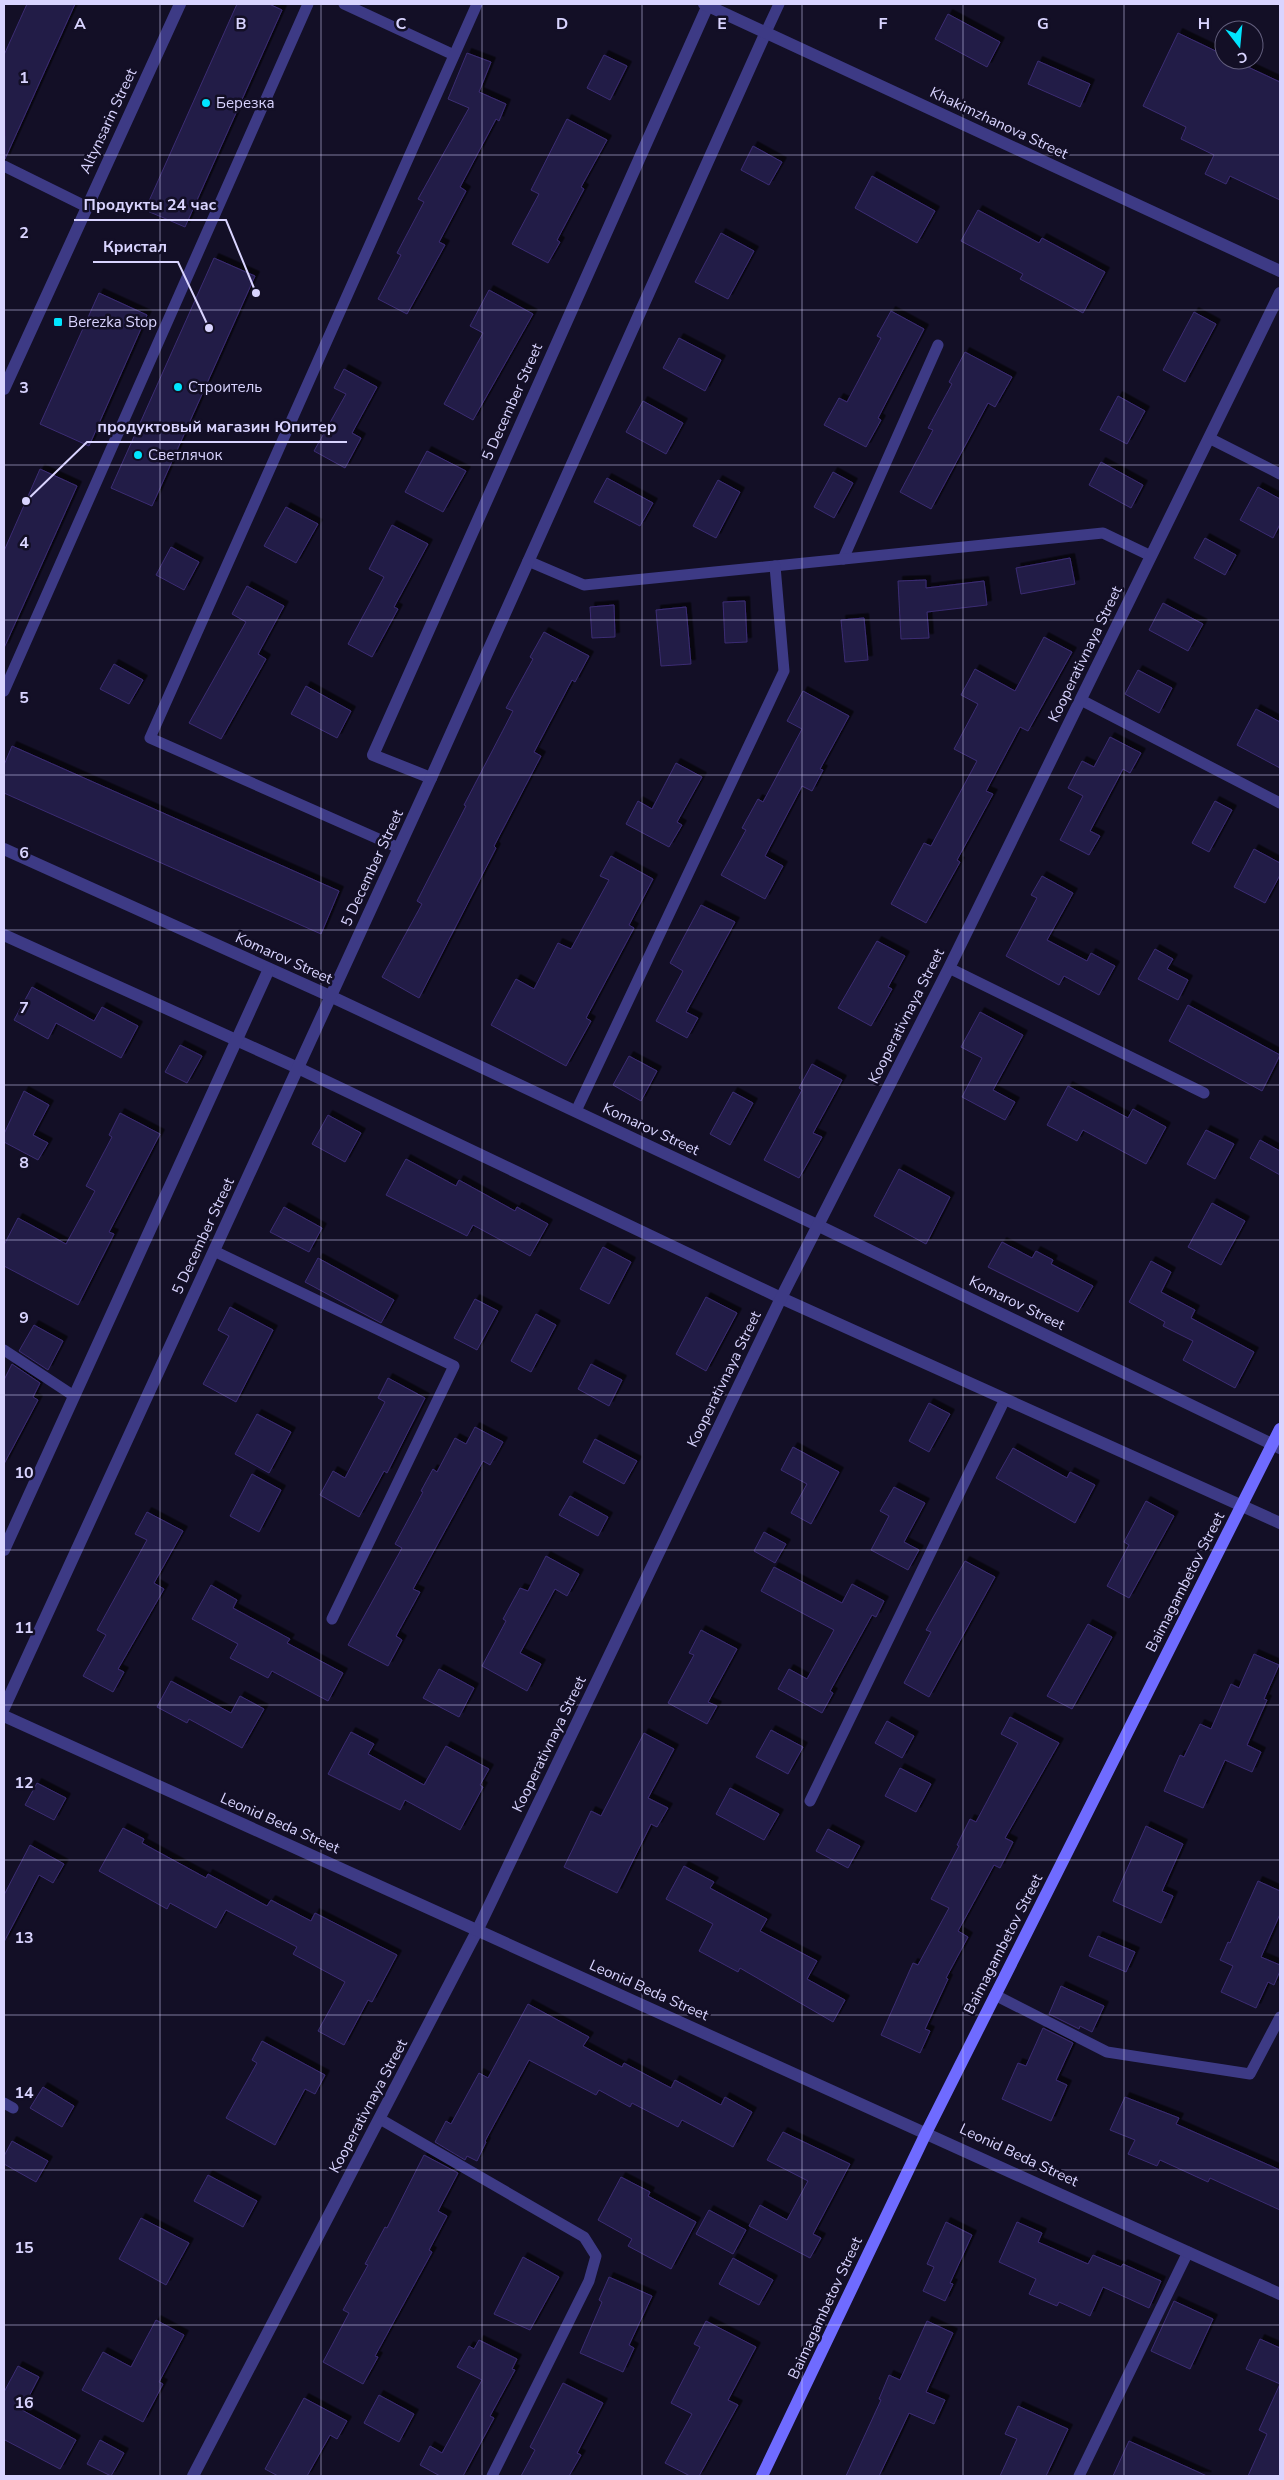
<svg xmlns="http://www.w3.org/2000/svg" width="1284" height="2480" viewBox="0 0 1284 2480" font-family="'Nunito Sans',sans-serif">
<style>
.building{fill:#241b47;stroke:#3b2d73;filter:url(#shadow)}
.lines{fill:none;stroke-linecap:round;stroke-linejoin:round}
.service{stroke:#3d3a85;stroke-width:11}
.minor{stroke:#3d3a85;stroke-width:12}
.tertiary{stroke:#3d3a85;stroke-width:12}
.secondary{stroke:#6f6bff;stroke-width:12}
.grid{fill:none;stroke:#d9d4ff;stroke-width:1;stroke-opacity:0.55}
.poi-dot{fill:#00e5ff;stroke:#130f26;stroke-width:2}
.labels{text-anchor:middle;stroke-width:5;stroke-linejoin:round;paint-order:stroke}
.poi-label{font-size:15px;fill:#d9d4ff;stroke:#130f26;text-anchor:start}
.street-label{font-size:15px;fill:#d9d4ff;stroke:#130f26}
.grid-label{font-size:16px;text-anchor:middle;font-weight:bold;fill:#d9d4ff;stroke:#130f26;stroke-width:5;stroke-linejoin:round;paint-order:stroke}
.leader{fill:none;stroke:#d9d4ff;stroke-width:2}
.callout-dot{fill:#d9d4ff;stroke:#130f26;stroke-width:2}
.callout-label{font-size:16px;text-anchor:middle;font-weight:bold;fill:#d9d4ff;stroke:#130f26;stroke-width:5;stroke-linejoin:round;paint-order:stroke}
</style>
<defs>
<filter id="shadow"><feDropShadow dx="4.5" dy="-4.5" stdDeviation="0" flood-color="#0009"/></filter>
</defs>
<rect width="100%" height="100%" fill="#130f26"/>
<g class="building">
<polygon points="27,4 75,4 5,159 4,55"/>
<polygon points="237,4 269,4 282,10 185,227 145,210"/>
<polygon points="948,14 1000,42 987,67 935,39"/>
<polygon points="1178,33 1224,55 1224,60 1233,60 1280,82 1280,200 1230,176 1226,184 1205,174 1214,155 1181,139 1186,127 1143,106"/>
<polygon points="467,53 491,62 479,92 506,104 499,121 496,119 460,187 466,191 439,242 445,245 407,314 378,299 401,255 397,253 424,202 418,199 469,108 448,99"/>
<polygon points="604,55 627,66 610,100 587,88"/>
<polygon points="1038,61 1090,84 1080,107 1028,84"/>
<polygon points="567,119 607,140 581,187 584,189 557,240 560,242 548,263 512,244 539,194 531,190"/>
<polygon points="753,146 782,162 769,185 741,170"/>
<polygon points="872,176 935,211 917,243 855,208"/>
<polygon points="978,210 1039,243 1042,238 1105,272 1083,313 1020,279 1023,274 961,241"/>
<polygon points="721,233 754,251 728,299 695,282"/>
<polygon points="214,258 255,276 152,506 111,488"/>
<polygon points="489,290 533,314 473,420 444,404 483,333 470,326"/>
<polygon points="99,293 147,315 89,446 40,424"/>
<polygon points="891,311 924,329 878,418 881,420 866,447 824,425 839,398 847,402 881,338 877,336"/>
<polygon points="1194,312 1216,324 1185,382 1163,370"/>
<polygon points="679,338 721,360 705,391 663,368"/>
<polygon points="965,352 1012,377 995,407 988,403 931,509 900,492 933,430 928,428 952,384 949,382"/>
<polygon points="344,369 377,387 352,433 361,438 345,468 314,451 346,394 334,388"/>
<polygon points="1118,396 1145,411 1127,444 1100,430"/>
<polygon points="643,401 683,423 666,454 626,432"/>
<polygon points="427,451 466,471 443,512 405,492"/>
<polygon points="1101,462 1143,485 1131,508 1089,485"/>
<polygon points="40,469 77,486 4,648 4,551"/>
<polygon points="833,472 853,483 834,518 814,507"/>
<polygon points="607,478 653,503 640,526 594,502"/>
<polygon points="718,480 740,492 716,538 693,526"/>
<polygon points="1258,487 1280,499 1280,524 1273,538 1240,520"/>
<polygon points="286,507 318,524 296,563 264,546"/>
<polygon points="392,525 428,544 394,607 398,609 372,657 348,644 384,577 369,569"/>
<polygon points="1205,538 1236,555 1225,575 1194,558"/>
<polygon points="171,547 199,562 184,590 156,575"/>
<polygon points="1070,558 1075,584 1021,594 1016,568"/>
<polygon points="926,580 926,588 984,581 987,605 927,612 929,638 901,639 898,581"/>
<polygon points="247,586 284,606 258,654 266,659 221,739 189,723 246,622 232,614"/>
<polygon points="745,601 747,642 725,643 723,602"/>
<polygon points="1163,603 1203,624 1188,651 1149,630"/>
<polygon points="614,605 615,637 592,638 590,607"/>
<polygon points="686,607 691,664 661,666 656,610"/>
<polygon points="864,618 868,660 845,662 841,620"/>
<polygon points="544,632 589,656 575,682 572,680 534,752 541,756 494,846 496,848 419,998 382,977 422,904 417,901 466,806 464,805 513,711 506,708 533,659 530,657"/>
<polygon points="1044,637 1072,652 1028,731 1020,727 986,791 993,794 957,860 960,862 926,923 891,904 924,843 931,846 977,761 954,749 978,704 961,695 975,669 1015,691"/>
<polygon points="114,664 143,680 129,704 100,689"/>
<polygon points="1138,670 1172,688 1159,713 1125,694"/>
<polygon points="306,686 351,711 337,738 291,714"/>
<polygon points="803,691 849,716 820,769 823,770 812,791 802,786 765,856 783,866 765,899 721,875 746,830 742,828 758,799 763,802 802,729 787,721"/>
<polygon points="1256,709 1280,722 1280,768 1237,745"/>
<polygon points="1110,737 1141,753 1130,773 1123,769 1090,831 1100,836 1089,855 1060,840 1083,796 1068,788 1082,761 1094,767"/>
<polygon points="12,746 339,891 321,934 4,793 4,765"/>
<polygon points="676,763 702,777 677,822 682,825 669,847 626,824 638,801 652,809"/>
<polygon points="1215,801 1232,810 1209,852 1192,843"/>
<polygon points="1254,849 1280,863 1280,875 1265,903 1234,887"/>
<polygon points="611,856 653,879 629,925 634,928 586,1018 591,1021 566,1066 491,1025 516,979 534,989 558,943 571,949 609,880 600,876"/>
<polygon points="1042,876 1073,893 1047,940 1087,961 1091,953 1115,966 1099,995 1064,976 1059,985 1006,956 1037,898 1031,895"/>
<polygon points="701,905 735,922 686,1012 698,1018 687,1038 656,1021 683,971 670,963"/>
<polygon points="877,941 905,956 888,987 892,989 871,1026 838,1008"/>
<polygon points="1155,949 1173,959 1167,969 1188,980 1178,1000 1138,979"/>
<polygon points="32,987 94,1021 102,1007 138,1026 121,1058 56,1023 48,1039 14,1020"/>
<polygon points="1188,1005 1280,1055 1262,1091 1169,1041"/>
<polygon points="980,1012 1023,1035 993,1090 1015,1102 1005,1120 962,1097 982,1058 961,1047"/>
<polygon points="180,1045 202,1056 187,1083 165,1072"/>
<polygon points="629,1056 657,1071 641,1101 613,1085"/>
<polygon points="812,1064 842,1080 813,1133 822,1137 799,1178 764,1160 802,1090 799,1088"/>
<polygon points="1068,1086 1128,1118 1133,1109 1166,1127 1146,1164 1083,1130 1077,1141 1047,1125"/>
<polygon points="24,1091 49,1105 33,1135 48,1143 38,1160 4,1142 4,1134"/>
<polygon points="733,1092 753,1103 730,1145 710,1134"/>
<polygon points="120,1113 160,1134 109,1232 114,1234 78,1305 4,1266 4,1245 18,1218 66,1244 95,1191 86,1186 112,1137 109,1135"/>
<polygon points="328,1115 361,1133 345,1162 312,1144"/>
<polygon points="1206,1130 1234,1144 1215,1179 1187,1164"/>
<polygon points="1260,1140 1280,1151 1280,1175 1250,1158"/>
<polygon points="406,1159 456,1186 459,1180 515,1211 517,1207 548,1224 530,1256 473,1225 467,1236 386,1195"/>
<polygon points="899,1169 950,1197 926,1244 874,1216"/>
<polygon points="1212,1203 1245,1221 1221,1265 1188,1247"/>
<polygon points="284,1207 322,1228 309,1252 270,1232"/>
<polygon points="1002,1242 1032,1258 1036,1251 1053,1260 1051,1264 1093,1286 1078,1312 988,1267"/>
<polygon points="603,1247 631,1262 609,1304 580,1289"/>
<polygon points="318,1258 394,1300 381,1323 305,1282"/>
<polygon points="1151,1261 1171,1272 1161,1292 1195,1310 1191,1318 1254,1352 1235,1388 1183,1360 1193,1341 1163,1326 1165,1322 1129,1302"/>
<polygon points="706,1297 737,1313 706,1371 676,1354"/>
<polygon points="475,1299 498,1311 477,1350 454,1338"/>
<polygon points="230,1307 273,1330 236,1402 203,1384 229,1336 218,1330"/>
<polygon points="536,1314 556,1325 531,1372 511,1361"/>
<polygon points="34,1325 63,1341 48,1370 19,1351"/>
<polygon points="12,1364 40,1383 33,1397 38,1400 4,1464 4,1380"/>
<polygon points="591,1364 622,1380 609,1406 578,1389"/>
<polygon points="388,1378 425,1398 387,1473 384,1471 359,1517 320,1495 333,1471 345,1478 385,1402 378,1398"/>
<polygon points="929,1403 950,1414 929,1452 909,1441"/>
<polygon points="257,1414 291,1432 269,1473 235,1454"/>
<polygon points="475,1427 503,1442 490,1465 483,1461 413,1589 420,1592 396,1636 402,1640 388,1666 348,1645 402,1548 395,1544 423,1492 421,1491 433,1469 437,1472 455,1438 466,1444"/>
<polygon points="595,1439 637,1461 624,1484 583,1462"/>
<polygon points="793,1447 839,1472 811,1524 791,1513 807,1484 781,1470"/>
<polygon points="1013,1448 1067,1478 1070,1472 1095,1485 1075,1523 996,1478"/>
<polygon points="252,1474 281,1490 259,1532 230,1516"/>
<polygon points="894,1487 925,1503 904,1542 919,1550 908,1570 871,1550 889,1516 880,1511"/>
<polygon points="570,1496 608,1517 598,1536 559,1515"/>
<polygon points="1146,1501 1174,1516 1129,1598 1107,1586 1129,1545 1124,1542"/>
<polygon points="147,1512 183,1531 154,1583 164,1589 118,1669 124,1672 113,1692 83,1676 106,1635 97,1630 147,1540 135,1534"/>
<polygon points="764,1532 786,1544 775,1563 754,1551"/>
<polygon points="546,1556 579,1574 567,1596 555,1589 520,1653 541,1664 527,1691 482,1666 506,1621 503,1619 520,1588 528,1591"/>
<polygon points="965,1561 995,1577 929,1697 904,1683 931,1632 926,1630"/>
<polygon points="774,1567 842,1603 852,1584 884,1601 876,1617 872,1615 830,1691 833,1693 822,1713 778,1689 789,1669 807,1679 834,1630 761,1591"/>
<polygon points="211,1585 237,1600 233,1608 290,1639 287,1643 343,1673 328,1701 272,1671 268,1678 230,1658 238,1644 192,1619"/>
<polygon points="1088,1624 1112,1637 1072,1709 1047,1696"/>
<polygon points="701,1630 737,1649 708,1702 717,1706 707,1724 668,1703 694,1655 689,1653"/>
<polygon points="1254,1654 1279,1665 1264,1699 1267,1700 1247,1745 1261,1752 1252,1772 1225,1760 1203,1808 1164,1791 1180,1755 1184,1757 1200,1724 1211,1729 1231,1684 1239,1688"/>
<polygon points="439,1669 474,1688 459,1717 423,1698"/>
<polygon points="171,1681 231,1713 240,1696 264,1709 242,1748 189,1719 187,1723 157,1707"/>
<polygon points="1010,1717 1059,1743 1005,1838 1013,1842 1000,1868 994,1865 958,1931 968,1937 946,1978 948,1979 925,2029 930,2031 920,2053 881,2035 913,1963 918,1965 949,1908 931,1899 959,1846 957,1845 970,1819 976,1822 1018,1743 1001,1734"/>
<polygon points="887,1721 914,1736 902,1758 875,1743"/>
<polygon points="771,1730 803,1747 788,1774 756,1757"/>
<polygon points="351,1732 374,1744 368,1754 424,1785 446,1746 489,1769 480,1785 483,1787 460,1830 405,1800 400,1810 328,1774"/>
<polygon points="644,1733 674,1749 648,1798 668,1808 657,1827 651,1824 617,1893 564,1867 591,1811 601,1816"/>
<polygon points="900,1768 931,1784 916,1812 885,1796"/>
<polygon points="37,1783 66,1798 54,1820 25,1805"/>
<polygon points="730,1788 779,1814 764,1840 716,1814"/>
<polygon points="1146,1826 1183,1844 1162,1891 1173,1896 1161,1923 1113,1901"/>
<polygon points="123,1828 144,1839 142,1843 206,1878 208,1874 267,1906 271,1900 311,1921 315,1913 397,1955 372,2002 368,2000 344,2045 318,2031 345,1982 293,1954 297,1947 226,1910 216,1928 170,1903 167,1909 99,1871"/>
<polygon points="828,1829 860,1846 848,1868 816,1851"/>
<polygon points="30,1845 64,1864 53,1883 39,1875 4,1942 4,1895"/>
<polygon points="684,1866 714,1882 710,1888 767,1919 760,1931 817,1961 807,1979 845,2000 833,2022 740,1968 738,1972 699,1951 713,1924 666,1899"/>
<polygon points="1258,1881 1280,1891 1280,1914 1261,1957 1280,1965 1280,1971 1274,1985 1268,1982 1256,2008 1221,1992 1233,1966 1220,1960 1228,1942 1230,1943"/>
<polygon points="1098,1936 1135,1952 1126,1972 1089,1956"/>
<polygon points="1061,1986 1104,2006 1092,2032 1080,2026 1079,2029 1049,2014"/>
<polygon points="528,2004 589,2037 583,2046 622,2067 624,2063 671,2088 675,2080 721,2105 725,2097 752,2112 733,2147 682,2120 678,2127 632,2103 630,2107 599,2090 596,2095 529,2060 485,2141 486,2142 477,2161 467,2156 465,2160 435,2142 446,2121 451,2124 479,2073 488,2078"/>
<polygon points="1043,2028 1073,2043 1056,2080 1067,2085 1051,2121 1002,2099 1018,2063 1026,2066"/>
<polygon points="262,2041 325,2075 315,2094 305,2089 275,2145 226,2118 257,2063 252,2060"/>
<polygon points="43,2087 74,2106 62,2127 30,2108"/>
<polygon points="1125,2097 1179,2118 1176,2124 1280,2170 1280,2210 1210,2178 1208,2182 1160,2160 1157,2166 1128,2154 1135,2140 1110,2130"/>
<polygon points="783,2132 850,2164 813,2234 821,2238 810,2258 749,2226 760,2205 787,2220 808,2181 767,2160"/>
<polygon points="12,2141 48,2161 36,2182 4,2164 4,2156"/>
<polygon points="424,2155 458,2173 438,2211 447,2216 429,2250 432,2252 375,2356 378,2357 363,2384 323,2362 349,2313 343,2310 368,2265 365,2264 385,2227 387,2228"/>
<polygon points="208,2175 257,2201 243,2227 194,2201"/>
<polygon points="621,2177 650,2192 648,2196 696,2222 671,2269 628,2246 632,2239 598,2220"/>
<polygon points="709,2210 746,2230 733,2254 696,2234"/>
<polygon points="141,2218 189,2243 166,2285 119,2259"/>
<polygon points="946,2222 972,2235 950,2283 953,2284 945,2301 923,2291 934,2267 927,2264"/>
<polygon points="1017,2222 1042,2233 1038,2242 1088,2264 1093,2255 1121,2267 1123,2264 1161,2281 1149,2308 1103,2287 1090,2316 1059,2302 1057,2306 1029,2294 1036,2279 999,2262"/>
<polygon points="523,2257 559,2277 530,2330 494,2314"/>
<polygon points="733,2258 773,2280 759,2305 719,2284"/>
<polygon points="609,2277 652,2296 629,2345 634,2348 623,2372 580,2353 602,2302 599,2300"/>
<polygon points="1174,2301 1213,2319 1190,2369 1151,2351"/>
<polygon points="156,2320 184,2335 159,2382 163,2384 143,2422 82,2390 103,2352 131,2367"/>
<polygon points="706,2321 756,2347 728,2400 738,2405 699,2476 690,2476 665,2463 692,2414 671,2403 700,2347 694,2344"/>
<polygon points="927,2321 953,2333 926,2392 945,2400 934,2424 909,2413 879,2476 846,2476 881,2400 879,2399 889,2375 900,2380"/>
<polygon points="1260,2339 1280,2348 1280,2476 1248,2476 1267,2434 1259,2430 1280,2384 1246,2369"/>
<polygon points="479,2340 517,2359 512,2369 515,2370 490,2416 494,2418 463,2476 440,2476 420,2465 430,2446 442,2453 482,2380 457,2367 469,2346 474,2349"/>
<polygon points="18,2366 39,2377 22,2410 76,2440 60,2469 5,2440 4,2443 4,2392"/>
<polygon points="563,2383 603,2403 577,2453 581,2455 569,2476 521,2476 535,2450 530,2447"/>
<polygon points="379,2395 414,2414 399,2442 364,2423"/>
<polygon points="304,2398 347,2421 337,2439 330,2435 307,2476 278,2476 265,2469"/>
<polygon points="1018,2406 1068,2429 1046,2476 1000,2476 1017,2439 1005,2434"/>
<polygon points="100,2440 124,2453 111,2476 87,2464"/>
<polygon points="1129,2441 1207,2476 1113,2476"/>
</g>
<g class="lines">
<g class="service">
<polyline points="344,4 454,55"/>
<polyline points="766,32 779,4"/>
<polyline points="4,166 87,207"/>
<polyline points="1209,438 1280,474"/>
<polyline points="843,559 938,345"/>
<polyline points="528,561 584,585 1103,533 1151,556"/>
<polyline points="4,691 308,4"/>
<polyline points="1081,700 1280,803"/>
<polyline points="399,848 150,738 477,4"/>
<polyline points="949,968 1204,1093"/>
<polyline points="576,1111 784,671 775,566"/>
<polyline points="214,1251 454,1366 332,1619"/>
<polyline points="4,1350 74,1396"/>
<polyline points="810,1801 1005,1399"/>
<polyline points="995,1995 1107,2052 1250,2074 1280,2017"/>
<polyline points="4,2103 13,2108"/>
<polyline points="380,2119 584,2237 596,2256 589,2281 492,2476"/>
<polyline points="1079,2476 1188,2252"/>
</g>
<g class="minor">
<polyline points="431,778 373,755 708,5"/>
<polyline points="4,849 330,996 817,1225 1280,1448"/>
<polyline points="4,935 298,1068 781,1298 1280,1523"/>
<polyline points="4,1550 269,969"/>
<polyline points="4,1708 431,778 766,32"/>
<polyline points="193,2476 477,1931 781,1298 949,968 1280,293"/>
</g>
<g class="tertiary">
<polyline points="704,4 1280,271"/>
<polyline points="4,389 180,4"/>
<path d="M 4,1716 C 429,1909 856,2098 1280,2294"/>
</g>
<polyline class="secondary" points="762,2476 927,2131 1280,1429"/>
</g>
<path class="grid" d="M 160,4 L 160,2476M 321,4 L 321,2476M 482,4 L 482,2476M 642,4 L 642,2476M 802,4 L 802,2476M 963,4 L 963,2476M 1124,4 L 1124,2476M 4,155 L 1280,155M 4,310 L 1280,310M 4,465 L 1280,465M 4,620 L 1280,620M 4,775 L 1280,775M 4,930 L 1280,930M 4,1085 L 1280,1085M 4,1240 L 1280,1240M 4,1395 L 1280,1395M 4,1550 L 1280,1550M 4,1705 L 1280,1705M 4,1860 L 1280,1860M 4,2015 L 1280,2015M 4,2170 L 1280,2170M 4,2325 L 1280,2325"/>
<g class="poi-dot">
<circle cx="206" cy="103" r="5"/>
<rect x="53" y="317" width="10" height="10" rx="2.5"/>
<circle cx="178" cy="387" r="5"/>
<circle cx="138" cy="455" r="5"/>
</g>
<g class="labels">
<g class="poi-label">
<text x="216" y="108">Березка</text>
<text x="68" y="327">Berezka Stop</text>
<text x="188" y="392">Строитель</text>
<text x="148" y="460">Светлячок</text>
</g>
<g class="street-label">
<text transform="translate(108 121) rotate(-65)" y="5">Altynsarin Street</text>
<text transform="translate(999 123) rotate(25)" y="5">Khakimzhanova Street</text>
<text transform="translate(512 402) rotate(-66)" y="5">5 December Street</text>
<text transform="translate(1085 654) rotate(-64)" y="5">Kooperativnaya Street</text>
<text transform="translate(372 868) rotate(-65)" y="5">5 December Street</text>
<text transform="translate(284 958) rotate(24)" y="5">Komarov Street</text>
<text transform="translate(906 1016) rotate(-63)" y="5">Kooperativnaya Street</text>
<text transform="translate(651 1129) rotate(25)" y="5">Komarov Street</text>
<text transform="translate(203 1236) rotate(-65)" y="5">5 December Street</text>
<text transform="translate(1017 1303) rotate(26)" y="5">Komarov Street</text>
<text transform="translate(724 1379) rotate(-64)" y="5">Kooperativnaya Street</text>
<text transform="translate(1185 1582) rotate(-63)" y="5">Baimagambetov Street</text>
<text transform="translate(549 1744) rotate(-64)" y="5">Kooperativnaya Street</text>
<text transform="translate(280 1823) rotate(24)" y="5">Leonid Beda Street</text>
<text transform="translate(1003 1944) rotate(-63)" y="5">Baimagambetov Street</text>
<text transform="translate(649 1990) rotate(24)" y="5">Leonid Beda Street</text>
<text transform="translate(368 2106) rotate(-62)" y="5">Kooperativnaya Street</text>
<text transform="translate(1019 2155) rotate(25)" y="5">Leonid Beda Street</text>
<text transform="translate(825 2308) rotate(-65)" y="5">Baimagambetov Street</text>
</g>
</g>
<g class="grid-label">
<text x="80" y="29">A</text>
<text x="241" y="29">B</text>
<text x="401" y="29">C</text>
<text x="562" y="29">D</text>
<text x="722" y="29">E</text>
<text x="883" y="29">F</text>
<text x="1043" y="29">G</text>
<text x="1204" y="29">H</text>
<text x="24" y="83">1</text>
<text x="24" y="238">2</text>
<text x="24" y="393">3</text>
<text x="24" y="548">4</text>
<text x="24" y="703">5</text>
<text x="24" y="858">6</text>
<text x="24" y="1013">7</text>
<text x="24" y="1168">8</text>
<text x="24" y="1323">9</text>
<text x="24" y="1478">10</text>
<text x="24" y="1633">11</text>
<text x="24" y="1788">12</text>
<text x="24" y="1943">13</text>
<text x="24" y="2098">14</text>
<text x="24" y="2253">15</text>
<text x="24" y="2408">16</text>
</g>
<path class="leader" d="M256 293L226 220H74M209 328L178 262H93M26 501L87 442H347"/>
<g class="callout-dot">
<circle cx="256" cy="293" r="5"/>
<circle cx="209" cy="328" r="5"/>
<circle cx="26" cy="501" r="5"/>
</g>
<g class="callout-label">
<text x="150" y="210">Продукты 24 час</text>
<text x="135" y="252">Кристал</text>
<text x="217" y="432">продуктовый магазин Юпитер</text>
</g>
<rect width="1284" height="2480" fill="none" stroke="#d9d4ff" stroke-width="10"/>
<g transform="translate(1239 45) rotate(164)"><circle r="24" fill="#130f26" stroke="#625e7d"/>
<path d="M0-4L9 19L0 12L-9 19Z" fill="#00e5ff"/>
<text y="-8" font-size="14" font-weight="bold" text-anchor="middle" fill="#d9d4ff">С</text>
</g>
</svg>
